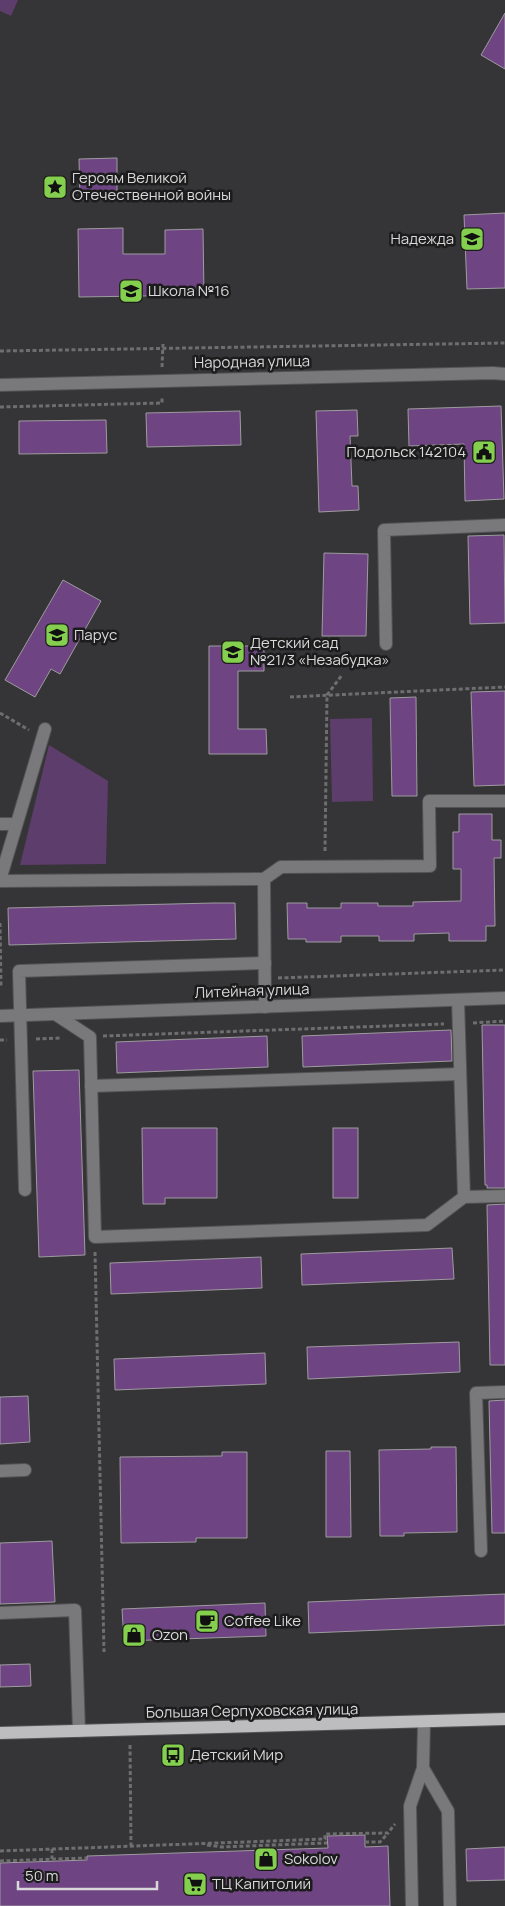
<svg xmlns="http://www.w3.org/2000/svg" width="505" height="1906" viewBox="0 0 505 1906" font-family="Manrope,sans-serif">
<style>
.green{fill:#5d3d6b}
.building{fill:#6e4482;stroke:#9e9c9f}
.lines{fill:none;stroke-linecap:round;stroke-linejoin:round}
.minor-casing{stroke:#535254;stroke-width:14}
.major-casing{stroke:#535254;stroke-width:14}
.path{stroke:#6e6d6f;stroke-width:3;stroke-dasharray:4 2.5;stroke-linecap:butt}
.minor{stroke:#79787a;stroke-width:12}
.major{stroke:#bdbcbe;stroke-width:12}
.labels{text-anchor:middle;stroke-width:5;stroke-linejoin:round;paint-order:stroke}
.poi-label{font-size:15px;fill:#d9d8da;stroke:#1c1c1d;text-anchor:start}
.street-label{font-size:15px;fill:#d9d8da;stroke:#1c1c1d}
</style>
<rect width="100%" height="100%" fill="#353436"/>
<g class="green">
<polygon points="0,0 18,0 11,16 0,11"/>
<polygon points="372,718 373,801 332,802 330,719"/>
<polygon points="49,745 108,781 106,864 20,865"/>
</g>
<g class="building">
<polygon points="505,13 505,69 481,55"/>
<polygon points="117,158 117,199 80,200 79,159"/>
<polygon points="505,213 505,288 467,289 464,215"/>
<polygon points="123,228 123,254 165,254 165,230 203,229 204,295 79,297 78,229"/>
<polygon points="501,406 504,499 465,501 464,444 409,446 408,409"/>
<polygon points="357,410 358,436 350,436 352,486 358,486 359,510 319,512 316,411"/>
<polygon points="240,411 241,445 147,447 146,413"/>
<polygon points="106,420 107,453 19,454 19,421"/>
<polygon points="504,535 505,623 470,624 468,536"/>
<polygon points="324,553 368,554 366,636 322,636"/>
<polygon points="63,580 101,601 60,674 51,669 35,697 5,680"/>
<polygon points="209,646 264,646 264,671 238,671 238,729 266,729 267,754 209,754"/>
<polygon points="505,691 505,785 474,786 471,692"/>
<polygon points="416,697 417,796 392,796 390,698"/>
<polygon points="459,814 492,814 492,840 501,840 501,858 494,858 495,926 486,926 486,941 449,941 449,933 414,934 414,941 379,941 379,936 341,936 341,942 306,942 306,939 288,939 287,903 307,903 307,908 341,908 341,903 378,903 378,906 413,906 413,902 461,901 461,869 453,869 453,832 459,832"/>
<polygon points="213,903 235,903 236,939 9,945 8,908"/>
<polygon points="482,1025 505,1025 505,1188 487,1188 487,1185 485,1185"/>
<polygon points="451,1030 452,1061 303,1067 302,1036"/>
<polygon points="267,1036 268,1067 117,1073 116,1042"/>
<polygon points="79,1070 85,1255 39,1257 33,1071"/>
<polygon points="142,1128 217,1128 217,1198 165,1198 165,1204 143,1204"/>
<rect x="333" y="1128" width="25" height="70"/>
<polygon points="505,1204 505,1365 490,1365 487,1205"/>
<polygon points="452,1248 454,1279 302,1285 301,1254"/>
<polygon points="261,1257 262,1288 111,1294 110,1263"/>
<polygon points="459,1342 460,1372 308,1379 307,1347"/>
<polygon points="265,1353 266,1384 115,1390 114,1359"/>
<polygon points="28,1396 30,1442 0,1444 0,1397"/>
<polygon points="505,1400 505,1533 492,1533 489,1401"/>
<polygon points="431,1447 456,1447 457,1532 404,1533 404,1536 380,1536 379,1450 431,1449"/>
<polygon points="326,1451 350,1451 351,1537 326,1537"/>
<polygon points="222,1452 247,1452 247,1538 196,1538 196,1542 121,1543 120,1457 222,1456"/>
<polygon points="52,1541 55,1602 0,1604 0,1543"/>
<polygon points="505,1594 505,1625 309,1633 308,1602"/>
<polygon points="265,1603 266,1636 124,1641 122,1609"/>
<polygon points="30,1664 31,1686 0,1687 0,1665"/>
<polygon points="365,1835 365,1847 388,1846 390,1906 0,1906 0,1863 87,1860 87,1856 328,1848 327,1836"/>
<polygon points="505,1847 505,1880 467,1881 466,1849"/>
</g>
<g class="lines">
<g class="minor-casing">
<g id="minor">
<polyline points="0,385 493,373 505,374"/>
<polyline points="386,644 384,530 505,525"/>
<polyline points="0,824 16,824"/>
<polyline points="264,879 281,867 430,866 429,801 505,801"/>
<polyline points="0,880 45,729"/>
<polyline points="0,881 264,879 265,1007"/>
<polyline points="55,1014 90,1037 95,1237 427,1225 464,1197 458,1000"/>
<polyline points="0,1016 505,998"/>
<polyline points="91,1086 460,1074"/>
<polyline points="25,1190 19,971 265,963"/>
<polyline points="464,1197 505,1196"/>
<polyline points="0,1471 25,1470"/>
<polyline points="481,1551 476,1393 505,1392"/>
<polyline points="0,1613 75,1610 79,1731"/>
<polyline points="423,1768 448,1811 450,1906"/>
<polyline points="412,1906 410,1806 423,1768 424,1723"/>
</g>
</g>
<g class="major-casing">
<polyline id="major" points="0,1733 505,1719"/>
</g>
<g class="path">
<polyline points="0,351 505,343"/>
<polyline points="162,367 163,344"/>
<polyline points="0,407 162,403 162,396"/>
<polyline points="290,697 505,687"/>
<polyline points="0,713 29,730"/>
<polyline points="325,851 327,695 342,675"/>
<polyline points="0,923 1,988"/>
<polyline points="278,978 505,970"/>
<polyline points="473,1023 505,1021"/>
<polyline points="103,1036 444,1024"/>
<polyline points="36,1039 62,1038"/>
<polyline points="0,1040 7,1040"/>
<polyline points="95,1252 104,1652"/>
<polyline points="130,1745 131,1846"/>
<polyline points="365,1842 380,1842 388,1833"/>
<polyline points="207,1845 222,1847 327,1843"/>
<polyline points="52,1849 52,1859"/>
<polyline points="0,1851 325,1839 325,1834 388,1833 395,1824"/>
<polyline points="0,1861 87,1858"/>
</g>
<use href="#minor" class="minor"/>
<use href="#major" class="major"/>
</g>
<defs>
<g id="sight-square" transform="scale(1.25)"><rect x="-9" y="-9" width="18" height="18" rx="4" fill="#84d04e" stroke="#1c1c1d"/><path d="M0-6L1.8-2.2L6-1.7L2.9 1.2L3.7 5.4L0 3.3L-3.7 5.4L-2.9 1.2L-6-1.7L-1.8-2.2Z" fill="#111"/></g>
<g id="school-square" transform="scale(1.25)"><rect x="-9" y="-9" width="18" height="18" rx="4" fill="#84d04e" stroke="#1c1c1d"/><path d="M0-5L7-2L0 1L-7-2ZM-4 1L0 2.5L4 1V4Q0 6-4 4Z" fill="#111"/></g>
<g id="civic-square" transform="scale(1.25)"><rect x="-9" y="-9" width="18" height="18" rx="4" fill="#84d04e" stroke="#1c1c1d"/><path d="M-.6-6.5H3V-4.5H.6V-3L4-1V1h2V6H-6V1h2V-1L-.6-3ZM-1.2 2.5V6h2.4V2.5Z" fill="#111"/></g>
<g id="university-square" transform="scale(1.25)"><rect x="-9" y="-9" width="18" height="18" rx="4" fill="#84d04e" stroke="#1c1c1d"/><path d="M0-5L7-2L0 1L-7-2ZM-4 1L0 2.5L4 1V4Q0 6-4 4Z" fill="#111"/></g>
<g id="cafe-square" transform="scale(1.25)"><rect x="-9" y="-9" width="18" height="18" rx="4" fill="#84d04e" stroke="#1c1c1d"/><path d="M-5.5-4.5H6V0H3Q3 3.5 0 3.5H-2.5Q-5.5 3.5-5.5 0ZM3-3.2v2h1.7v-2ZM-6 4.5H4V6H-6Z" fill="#111"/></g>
<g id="shop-square" transform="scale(1.25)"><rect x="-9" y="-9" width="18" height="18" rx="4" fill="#84d04e" stroke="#1c1c1d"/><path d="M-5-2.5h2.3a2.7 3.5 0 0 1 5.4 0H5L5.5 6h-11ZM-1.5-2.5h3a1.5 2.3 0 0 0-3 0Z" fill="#111"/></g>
<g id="bus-square" transform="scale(1.25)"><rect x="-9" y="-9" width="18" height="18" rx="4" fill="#84d04e" stroke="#1c1c1d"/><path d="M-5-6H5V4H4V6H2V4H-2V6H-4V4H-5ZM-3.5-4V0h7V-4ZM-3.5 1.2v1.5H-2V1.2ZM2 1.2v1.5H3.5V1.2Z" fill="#111"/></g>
<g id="supermarket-square" transform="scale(1.25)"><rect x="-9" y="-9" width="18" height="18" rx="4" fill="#84d04e" stroke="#1c1c1d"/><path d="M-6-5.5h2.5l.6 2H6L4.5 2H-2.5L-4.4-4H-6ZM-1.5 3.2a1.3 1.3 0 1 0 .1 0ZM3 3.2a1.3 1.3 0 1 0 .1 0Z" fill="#111"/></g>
</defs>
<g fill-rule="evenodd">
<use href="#sight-square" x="55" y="187"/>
<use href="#school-square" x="472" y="239"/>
<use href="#school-square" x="131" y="291"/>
<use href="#civic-square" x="484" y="452"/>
<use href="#university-square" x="57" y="635"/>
<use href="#school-square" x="233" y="652"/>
<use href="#cafe-square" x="207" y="1621"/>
<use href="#shop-square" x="134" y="1635"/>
<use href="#bus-square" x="173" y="1755"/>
<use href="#shop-square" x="266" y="1859"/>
<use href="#supermarket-square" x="195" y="1884"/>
</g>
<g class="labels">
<g class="poi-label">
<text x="72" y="183">Героям Великой<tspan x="72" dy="17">Отечественной войны</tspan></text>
<text x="454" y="244" text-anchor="end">Надежда</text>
<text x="148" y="296">Школа №16</text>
<text x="466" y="457" text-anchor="end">Подольск 142104</text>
<text x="74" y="640">Парус</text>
<text x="250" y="648">Детский сад<tspan x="250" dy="17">№21/3 «Незабудка»</tspan></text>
<text x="224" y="1626">Coffee Like</text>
<text x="152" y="1640">Ozon</text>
<text x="190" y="1760">Детский Мир</text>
<text x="284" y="1864">Sokolov</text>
<text x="212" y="1889">ТЦ Капитолий</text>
</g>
<g class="street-label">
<text transform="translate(252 362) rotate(-1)" y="5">Народная улица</text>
<text transform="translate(252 991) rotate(-2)" y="5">Литейная улица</text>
<text transform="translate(252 1711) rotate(-1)" y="5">Большая Серпуховская улица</text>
</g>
</g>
<path d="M18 1881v8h139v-8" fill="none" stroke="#d9d8da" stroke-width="2.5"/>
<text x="25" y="1881" font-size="15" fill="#d9d8da" stroke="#1c1c1d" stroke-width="4" paint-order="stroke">50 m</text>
</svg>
